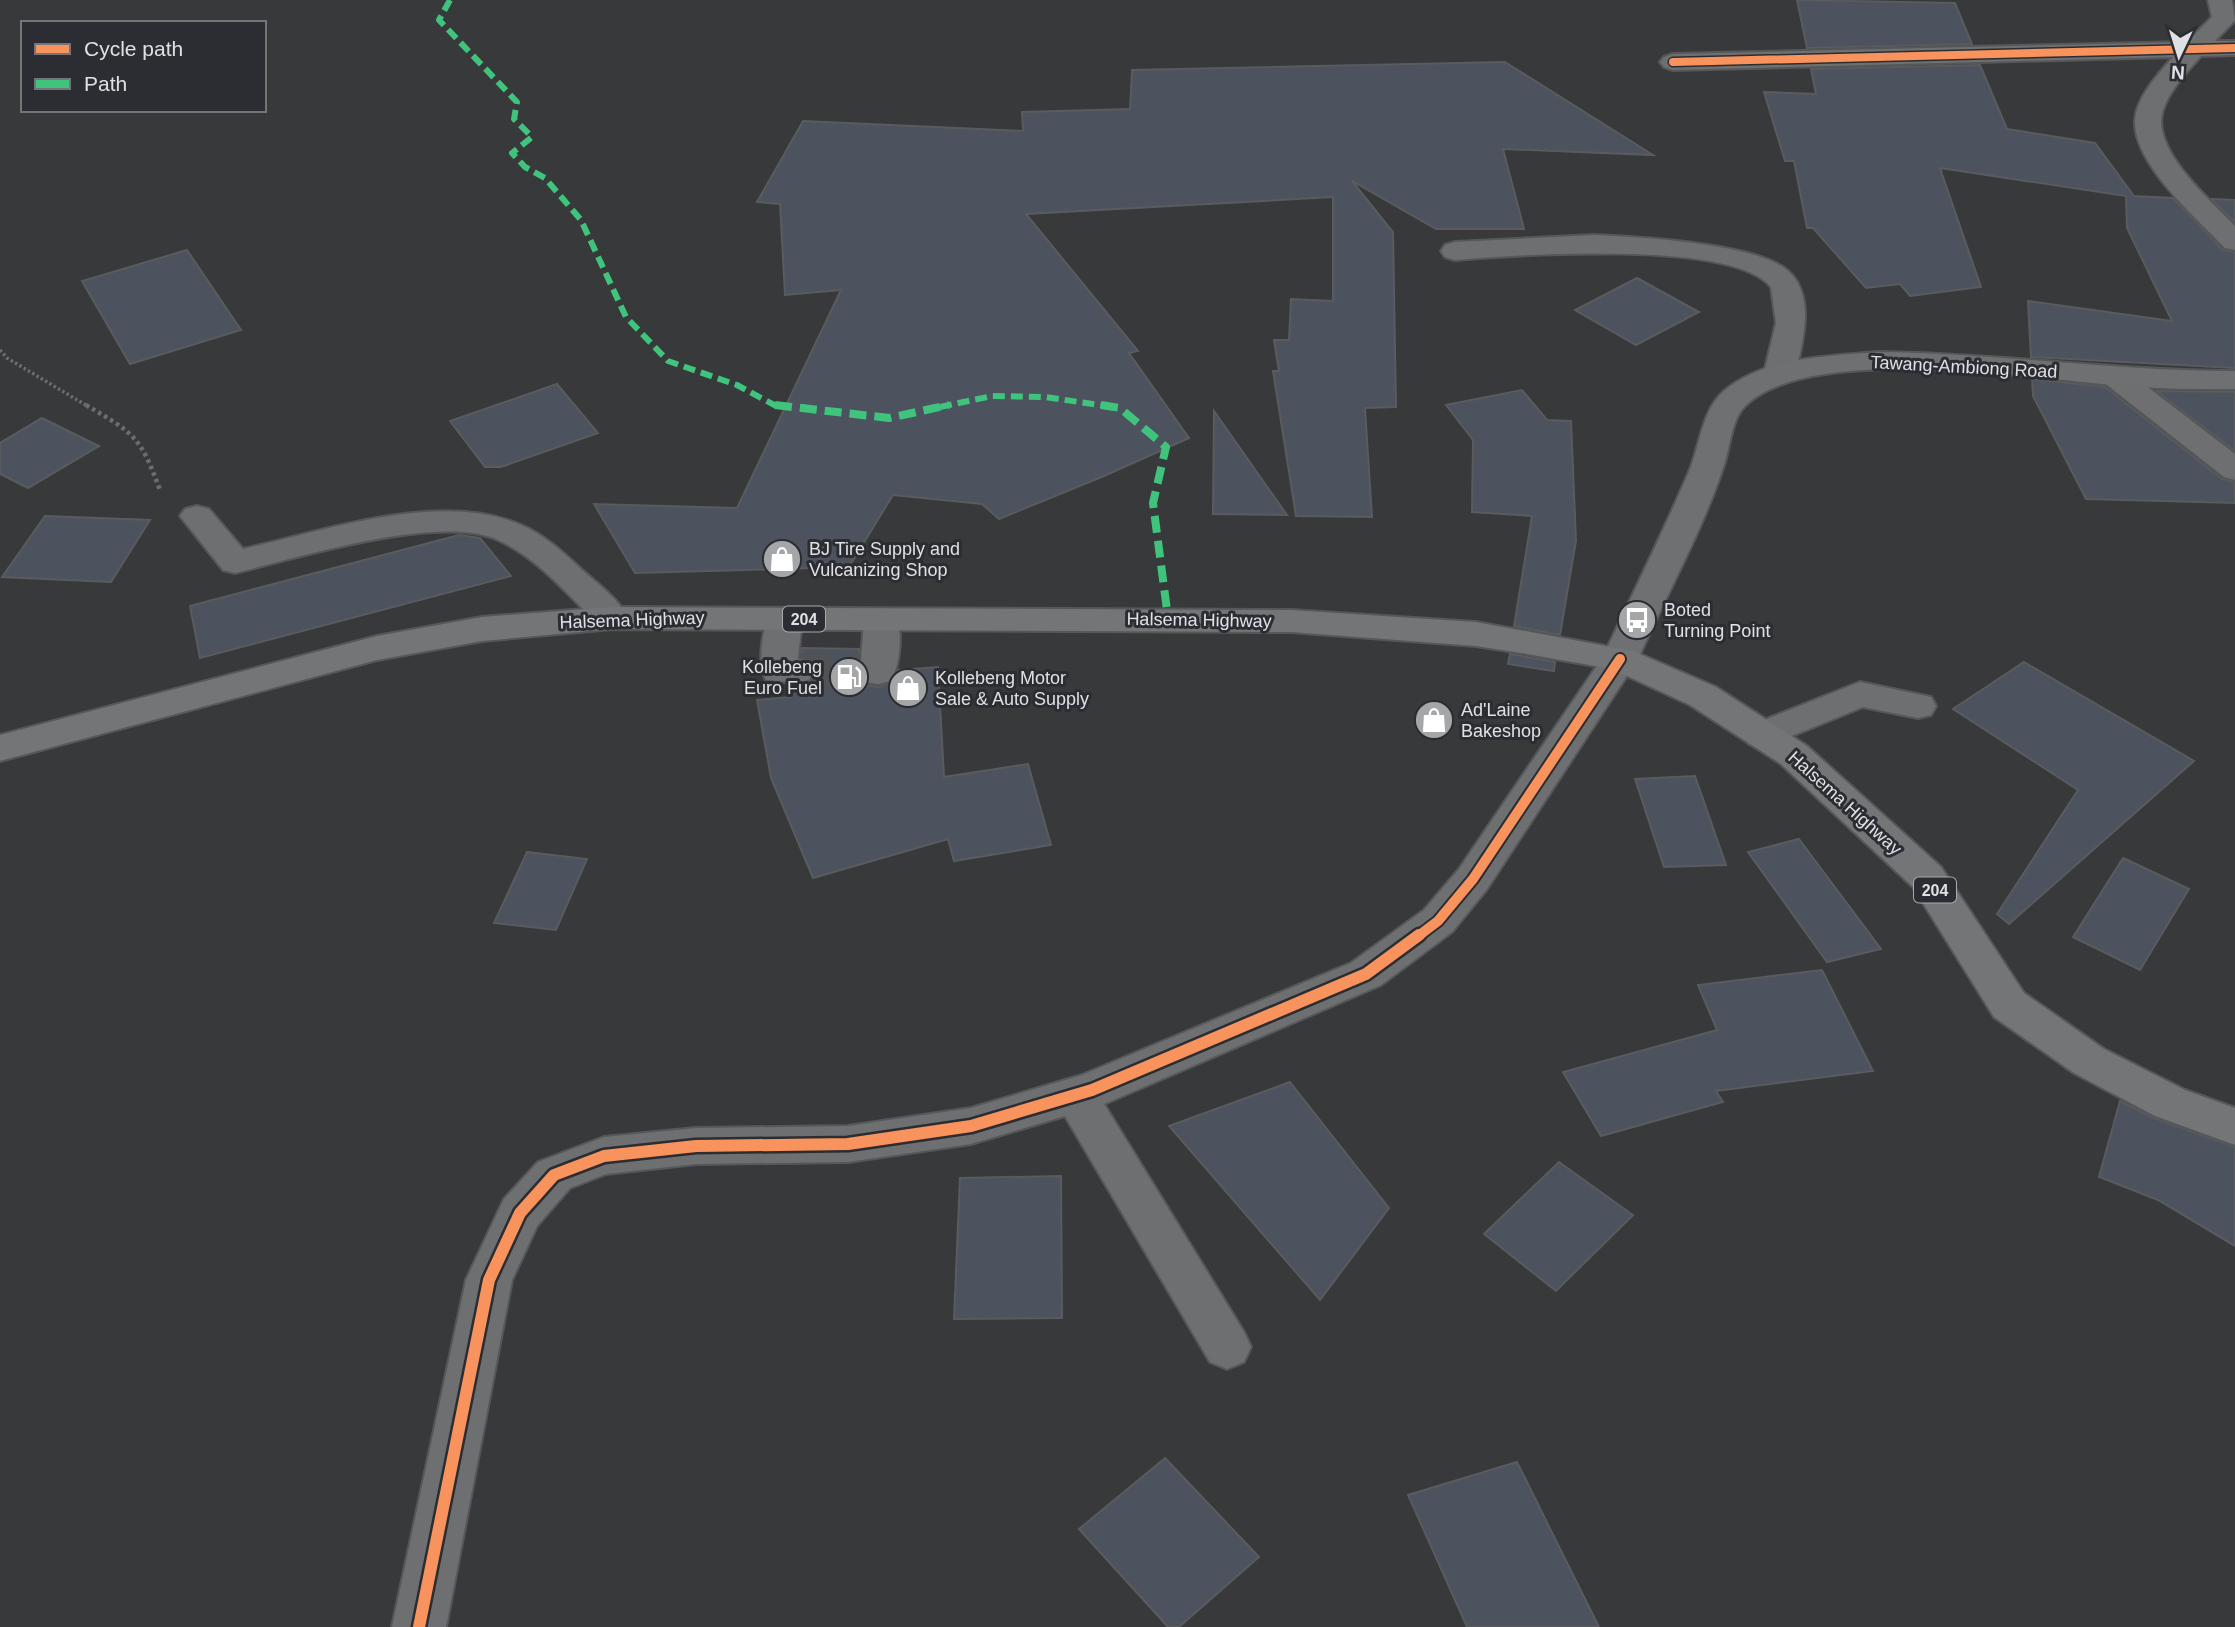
<svg xmlns="http://www.w3.org/2000/svg" width="2235" height="1627" viewBox="0 0 2235 1627" font-family="Helvetica,sans-serif">
<style>
.building{fill:#4d525f;stroke:#595b5d;stroke-width:2}
.lines{fill:none;stroke-linecap:round;stroke-linejoin:round}
.minor-tunnel{stroke:#505254;stroke-width:36;stroke-dasharray:36 18;stroke-linecap:butt}
.minor-casing{stroke:#565758;stroke-width:4}
.major-casing{stroke:#565758;stroke-width:4}
.highway-casing{stroke:#565758;stroke-width:4}
.path-far1{stroke:#6c6d6e;stroke-width:3.5;stroke-dasharray:2.5 2.5;stroke-linecap:butt}
.path{stroke:#6c6d6e;stroke-width:4.5;stroke-dasharray:3.5 3.5;stroke-linecap:butt}
.minor{fill:#6e6f70;fill-rule:evenodd}
.major{fill:#6e7071;fill-rule:evenodd}
.highway{fill:#747576;fill-rule:evenodd}
.quiet-far1{stroke:#40c37c;stroke-width:6;stroke-dasharray:12 6;stroke-linecap:butt}
.quiet{stroke:#40c37c;stroke-width:8;stroke-dasharray:17 8;stroke-linecap:butt}
.cycleway-far2-casing{stroke:#2c2d32;stroke-width:11}
.cycleway-far1-casing{stroke:#2c2d32;stroke-width:14}
.cycleway-casing{stroke:#2c2d32;stroke-width:17}
.cycleway-far2{stroke:#f8935d;stroke-width:8}
.cycleway-far1{stroke:#f8935d;stroke-width:10}
.cycleway{stroke:#f8935d;stroke-width:12}
.labels{text-anchor:middle;stroke-width:6;stroke-linejoin:round;paint-order:stroke}
.shield{fill:#2c2d32;stroke:#a9aaae;stroke-width:2}
.shield-label{font-size:16px;font-weight:bold;fill:#dfe0e3}
.street-label{font-size:18px;fill:#dfe0e3;stroke:#2c2d32}
.poi-label{font-size:18px;fill:#dfe0e3;stroke:#2c2d32;text-anchor:start}
</style>
<rect width="100%" height="100%" fill="#37393b"/>
<g class="building">
<polygon points="1797,0 1955,3 1972,44 1807,48"/>
<polygon points="1505,62 1653,155 1503,149 1524,229 1436,229 1352,181 1393,232 1396,407 1365,408 1372,517 1296,516 1273,371 1279,371 1274,340 1289,340 1291,299 1333,301 1333,197 1026,214 1138,351 1129,353 1189,438 1104,476 999,519 982,504 893,495 849,567 635,573 594,504 737,508 841,290 785,295 780,204 757,202 803,121 1023,131 1022,112 1130,109 1132,70"/>
<polygon points="1980,65 2007,129 2095,143 2134,196 2173,198 2223,250 2235,252 2235,368 2031,357 2028,301 2172,321 2127,228 2126,196 1940,168 1981,287 1910,296 1900,284 1866,288 1813,228 1807,228 1794,161 1785,161 1764,92 1816,94 1811,69"/>
<polygon points="2212,199 2235,200 2235,222 2213,201"/>
<polygon points="187,250 241,330 130,364 82,281"/>
<polygon points="1637,278 1699,312 1636,345 1575,310"/>
<polygon points="2032,379 2105,387 2222,479 2235,482 2235,503 2086,499 2033,396"/>
<polygon points="557,384 598,433 501,467 485,467 450,421"/>
<polygon points="1522,390 1547,420 1571,421 1576,541 1560,635 1514,626 1532,516 1472,512 1473,440 1446,405"/>
<polygon points="2156,391 2235,392 2235,451"/>
<polygon points="1214,411 1287,515 1213,514"/>
<polygon points="42,418 99,446 28,488 0,474 0,443"/>
<polygon points="45,516 150,520 111,582 2,577"/>
<polygon points="459,535 480,538 511,576 200,658 190,606"/>
<polygon points="802,648 859,649 859,658 849,661 844,672 851,683 878,687 893,682 898,670 938,667 944,777 1028,764 1051,845 954,861 948,839 813,878 771,778 757,700 791,697 794,685 811,681 816,670 811,661 801,657"/>
<polygon points="1510,654 1555,662 1554,671 1508,664"/>
<polygon points="2024,662 2194,761 2009,924 1997,914 2078,790 1953,709"/>
<polygon points="1695,776 1726,865 1664,867 1635,779"/>
<polygon points="1799,839 1881,949 1827,962 1748,852"/>
<polygon points="527,852 587,859 556,930 494,923"/>
<polygon points="2123,858 2189,889 2140,970 2073,937"/>
<polygon points="1822,970 1873,1071 1716,1091 1723,1102 1601,1136 1563,1072 1717,1030 1698,985"/>
<polygon points="1290,1082 1389,1208 1320,1300 1169,1126"/>
<polygon points="2120,1101 2154,1118 2235,1147 2235,1246 2158,1200 2099,1177"/>
<polygon points="1559,1162 1633,1215 1556,1291 1484,1234"/>
<polygon points="1061,1176 1062,1318 954,1319 960,1178"/>
<polygon points="1165,1458 1259,1557 1179,1627 1168,1627 1079,1529"/>
<polygon points="1517,1462 1599,1627 1467,1627 1408,1495"/>
</g>
<g class="lines">
<polyline class="minor-tunnel" points="796,671 864,671"/>
<g class="minor-casing">
<g id="minor">
<path d="M 2208,0 L 2232,0 L 2235,20 L 2215,41 L 2235,41 L 2235,55 L 2201,56 C 2187,72 2170,89 2163,110 C 2150,149 2210,200 2235,226 L 2235,250 L 2225,248 C 2197,218 2135,166 2135,122 C 2135,99 2159,73 2173,57 L 1673,70 L 1664,67 L 1660,62 L 1664,57 L 1673,54 L 2187,42 L 2212,17 Z"/>
<path d="M 1594,235 C 1638,237 1754,243 1787,270 C 1804,284 1807,308 1804,329 C 1802,345 1799,366 1790,379 L 1779,382 L 1768,379 L 1764,373 L 1776,323 L 1771,287 C 1732,239 1515,255 1455,260 L 1445,257 L 1441,251 L 1445,245 L 1455,242 Z"/>
<polygon points="2113,366 2124,369 2235,454 2235,480 2224,477 2102,381 2098,375 2102,369"/>
<path d="M 197,506 L 209,509 L 243,549 C 324,531 441,490 521,525 C 543,534 563,552 581,569 C 598,584 618,599 629,618 L 624,626 L 612,629 L 600,626 C 569,596 538,558 498,540 C 440,513 297,558 235,573 L 223,570 L 180,516 L 185,509 Z"/>
<path d="M 784,608 L 796,611 L 802,619 L 798,659 L 809,662 L 814,671 L 809,680 L 796,683 L 766,680 C 757,664 762,626 772,611 Z"/>
<path d="M 882,609 L 894,612 C 904,627 900,665 891,681 L 878,684 L 851,680 L 846,671 L 851,662 L 861,660 L 864,620 L 870,612 Z"/>
<polygon points="1620,647 1633,651 1638,659 1487,889 1452,932 1381,985 1104,1104 1244,1332 1251,1347 1244,1362 1227,1369 1210,1362 1065,1116 971,1144 848,1162 696,1164 606,1174 570,1188 537,1226 512,1280 446,1627 392,1627 466,1280 504,1199 538,1162 604,1137 696,1128 848,1126 971,1108 1082,1075 1351,963 1424,910 1459,869 1607,651"/>
<polygon points="1860,682 1931,697 1936,706 1931,715 1918,718 1863,707 1762,748 1749,744 1743,735 1749,726"/>
</g>
</g>
<g class="major-casing">
<path id="major" d="M 1878,352 C 1997,353 2116,371 2235,371 L 2235,389 C 2198,389 2161,389 2124,386 C 2037,379 1810,342 1745,406 C 1731,420 1730,448 1724,465 C 1702,532 1666,595 1638,659 L 1633,667 L 1620,671 L 1607,667 L 1602,659 C 1631,597 1661,537 1688,474 C 1700,448 1701,411 1724,391 C 1765,357 1827,356 1878,352 Z"/>
</g>
<g class="highway-casing">
<polygon id="highway" points="612,607 1291,610 1476,622 1633,651 1716,687 1807,746 1941,867 2024,993 2104,1049 2185,1090 2235,1108 2235,1145 2155,1116 2074,1073 1994,1017 1913,887 1781,764 1690,705 1612,669 1527,654 1476,646 1291,632 612,629 482,641 377,660 0,761 0,735 377,636 482,617"/>
</g>
<polyline class="path-far1" points="0,350 7,358 89,407"/>
<path class="path" d="M 86,405 C 135,434 140,436 160,490"/>
<use href="#minor" class="minor"/>
<use href="#major" class="major"/>
<use href="#highway" class="highway"/>
<g class="quiet-far1">
<polyline points="450,0 439,20 517,102 514,119 532,137 512,153 525,167 545,178 581,220 626,317 668,361 737,385 778,407"/>
<polyline points="940,407 992,396 1045,397 1113,407"/>
</g>
<g class="quiet">
<polyline points="775,405 889,418 949,405"/>
<polyline points="1101,405 1120,408 1166,447 1153,503 1168,618"/>
</g>
<g class="cycleway-far2-casing">
<polyline id="cycleway-far2" points="1673,62 2235,48"/>
</g>
<g class="cycleway-far1-casing">
<polyline id="cycleway-far1" points="1417,937 1438,921 1473,879 1620,659"/>
</g>
<g class="cycleway-casing">
<polyline id="cycleway" points="419,1627 489,1280 520,1213 554,1175 604,1156 696,1146 848,1144 971,1126 1092,1090 1366,974 1419,935"/>
</g>
<use href="#cycleway-far2" class="cycleway-far2"/>
<use href="#cycleway-far1" class="cycleway-far1"/>
<use href="#cycleway" class="cycleway"/>
</g>
<defs>
<g id="shop-disc" transform="scale(2.0125)"><circle r="9.5" fill="#a4a6a8" stroke="#2c2d32"/><path d="M-5-2.5h2.3a2.7 3.5 0 0 1 5.4 0H5L5.5 6h-11ZM-1.5-2.5h3a1.5 2.3 0 0 0-3 0Z" fill="#fff"/></g>
<g id="bus-disc" transform="scale(2.0125)"><circle r="9.5" fill="#a4a6a8" stroke="#2c2d32"/><path d="M-5-6H5V4H4V6H2V4H-2V6H-4V4H-5ZM-3.5-4V0h7V-4ZM-3.5 1.2v1.5H-2V1.2ZM2 1.2v1.5H3.5V1.2Z" fill="#fff"/></g>
<g id="fuel-disc" transform="scale(2.0125)"><circle r="9.5" fill="#a4a6a8" stroke="#2c2d32"/><path d="M-5.5-6h7V0h2V4h1.3V-2.5L3-4.5l.8-.8L6-3V5H2.5V1h-1V6h-7ZM-4.2-4.7v3.2H.2V-4.7Z" fill="#fff"/></g>
</defs>
<g fill-rule="evenodd">
<use href="#shop-disc" x="782" y="559"/>
<use href="#bus-disc" x="1637" y="620"/>
<use href="#fuel-disc" x="849" y="677"/>
<use href="#shop-disc" x="908" y="688"/>
<use href="#shop-disc" x="1434" y="720"/>
</g>
<g class="labels">
<g class="shield">
<rect x="783" y="606.5" width="42" height="25" rx="5"/>
<rect x="1914" y="877.5" width="42" height="25" rx="5"/>
</g>
<g class="shield-label">
<text x="804" y="625">204</text>
<text x="1935" y="896">204</text>
</g>
<g class="street-label">
<text transform="translate(1964 367) rotate(3)" y="6">Tawang-Ambiong Road</text>
<text transform="translate(632 620) rotate(-2)" y="6">Halsema Highway</text>
<text transform="translate(1199 620) rotate(1)" y="6">Halsema Highway</text>
<text transform="translate(1845 803) rotate(42)" y="6">Halsema Highway</text>
</g>
<g class="poi-label">
<text x="809" y="555">BJ Tire Supply and<tspan x="809" dy="21">Vulcanizing Shop</tspan></text>
<text x="1664" y="616">Boted<tspan x="1664" dy="21">Turning Point</tspan></text>
<text x="822" y="673" text-anchor="end">Kollebeng<tspan x="822" dy="21">Euro Fuel</tspan></text>
<text x="935" y="684">Kollebeng Motor<tspan x="935" dy="21">Sale &amp; Auto Supply</tspan></text>
<text x="1461" y="716">Ad'Laine<tspan x="1461" dy="21">Bakeshop</tspan></text>
</g>
</g>
<rect x="21" y="21" width="245" height="91" fill="#2c2d32" stroke="#747579" stroke-width="2"/>
<rect x="35" y="44" width="35" height="10" fill="#f8935d" stroke="#747579" stroke-width="2"/>
<text x="84" y="56" font-size="21" fill="#dfe0e3">Cycle path</text>
<rect x="35" y="79" width="35" height="10" fill="#40c37c" stroke="#747579" stroke-width="2"/>
<text x="84" y="91" font-size="21" fill="#dfe0e3">Path</text>
<g transform="translate(2179 56) rotate(184)" stroke="#2c2d32" stroke-width="5" paint-order="stroke">
<path d="M0-5L12 26L0 18L-12 26Z" fill="#dfe0e3"/>
<text y="-10" font-size="19" font-weight="bold" text-anchor="middle" fill="#dfe0e3">N</text>
</g>
</svg>
